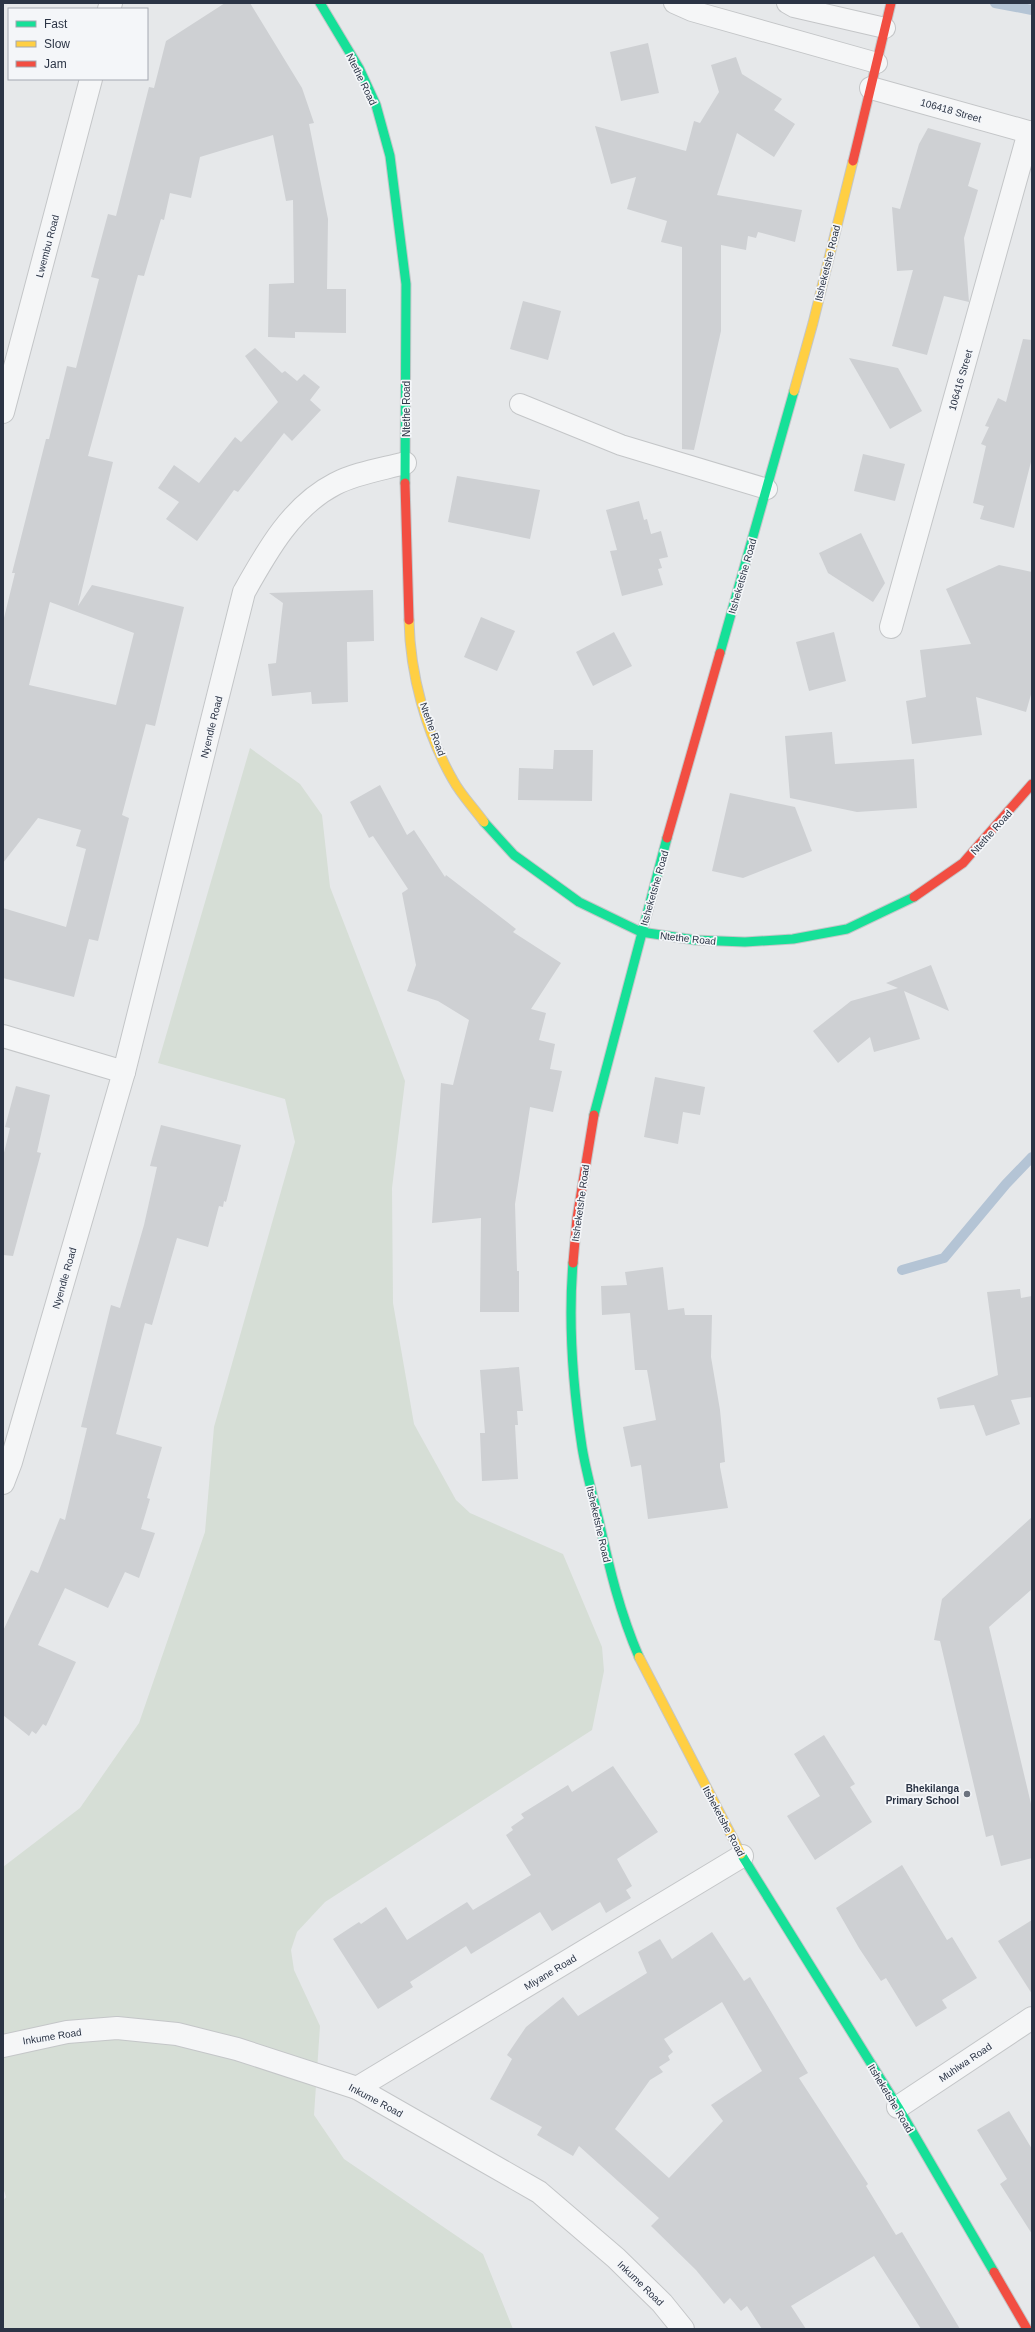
<svg xmlns="http://www.w3.org/2000/svg" width="1035" height="2332" viewBox="0 0 1035 2332" font-family="Arial,sans-serif">
<style>
.green{fill:#d6ded6}
.lines{fill:none;stroke-linecap:round;stroke-linejoin:round}
.stream{stroke:#b4c4d5;stroke-width:10}
.building{fill:#ced0d3;fill-rule:evenodd}
.lane-casing{stroke:#c4c6c8;stroke-width:22}
.street-casing{stroke:#c4c6c8;stroke-width:24}
.fast-casing{stroke:#c4c6c8;stroke-width:11}
.slow-casing{stroke:#c4c6c8;stroke-width:11}
.jam-casing{stroke:#c4c6c8;stroke-width:11}
.lane{stroke:#f5f6f7;stroke-width:20}
.street{stroke:#f5f6f7;stroke-width:22}
.fast{stroke:#16e098;stroke-width:9}
.slow{stroke:#ffcf43;stroke-width:9}
.jam{stroke:#f24e42;stroke-width:9}
.poi-dot{fill:#6c737f;stroke:#f4f6f9;stroke-width:1.5}
.labels{text-anchor:middle;stroke-width:3.5;stroke-linejoin:round;paint-order:stroke}
.street-label{font-size:10px;fill:#2b3445;stroke:#f4f6f9}
.poi-label{font-size:10px;font-weight:bold;fill:#2b3445;stroke:#f4f6f9;text-anchor:end}
</style>
<rect width="100%" height="100%" fill="#e6e8ea"/>
<polygon class="green" points="250,748 300,784 322,815 330,887 405,1081 392,1188 393,1303 414,1424 456,1500 470,1513 563,1554 602,1647 604,1671 592,1730 325,1902 297,1932 291,1950 294,1970 320,2026 314,2115 344,2159 483,2254 513,2329 3,2329 3,2201 6,2197 3,2187 3,1867 80,1808 139,1723 205,1532 214,1427 295,1142 285,1099 158,1063"/>
<g class="lines">
<g class="stream">
<polyline points="995,3 1032,10"/>
<polyline points="902,1270 944,1258 1006,1184 1032,1157"/>
</g>
</g>
<g class="building">
<path d="M 225,3 L 250,3 L 302,88 L 314,123 L 309,124 L 328,219 L 327,289 L 346,289 L 346,333 L 295,332 L 295,338 L 268,337 L 269,284 L 294,283 L 293,200 L 286,201 L 273,135 L 200,157 L 191,198 L 170,193 L 164,220 L 161,219 L 144,276 L 138,275 L 88,456 L 113,462 L 78,606 L 92,585 L 184,607 L 155,726 L 146,724 L 122,815 L 129,818 L 98,941 L 89,939 L 74,997 L 3,978 L 3,908 L 66,927 L 86,849 L 76,846 L 81,830 L 38,818 L 3,863 L 3,622 L 15,573 L 12,573 L 46,439 L 49,439 L 67,366 L 76,368 L 99,279 L 91,277 L 108,214 L 116,216 L 149,87 L 154,88 L 166,41 ZM 50,602 L 134,633 L 116,705 L 29,685 Z"/>
<polygon points="648,43 659,93 621,101 610,52"/>
<polygon points="736,57 742,74 782,99 774,110 795,124 774,157 737,133 717,195 802,210 795,242 758,232 756,238 748,236 746,250 721,245 721,331 694,450 682,449 682,247 661,242 667,221 627,209 636,177 611,184 595,126 686,151 694,121 700,123 719,92 711,65"/>
<polygon points="928,128 981,143 968,186 978,190 964,238 969,302 944,296 927,355 892,346 913,270 897,271 892,207 900,209 919,144"/>
<polygon points="523,301 561,311 548,360 510,349"/>
<polygon points="1023,339 1032,340 1032,458 1014,528 980,519 984,506 973,503 986,446 981,444 989,427 985,426 998,398 1006,402"/>
<polygon points="255,348 282,373 285,371 297,381 304,374 320,387 310,400 321,410 292,441 284,433 238,492 234,490 197,541 166,519 179,502 158,488 174,465 199,483 235,437 241,442 278,402 245,356"/>
<polygon points="849,358 898,368 922,411 890,429"/>
<polygon points="863,454 905,464 895,501 854,491"/>
<polygon points="457,476 540,490 530,539 448,522"/>
<polygon points="639,501 644,520 647,519 651,534 661,531 668,557 659,559 662,568 658,569 663,585 622,596 610,551 617,550 606,510"/>
<polygon points="861,533 885,583 873,602 828,573 819,553"/>
<polygon points="999,565 1032,572 1032,691 1026,712 976,697 982,735 912,744 906,701 926,697 920,650 971,644 946,589"/>
<polygon points="373,590 374,641 347,642 348,702 312,704 311,692 272,696 268,664 276,663 283,603 269,593"/>
<polygon points="481,617 515,631 497,671 464,657"/>
<polygon points="614,632 632,666 593,686 576,652"/>
<polygon points="834,632 846,681 809,691 796,642"/>
<polygon points="832,732 835,764 914,759 917,808 857,812 790,798 785,736"/>
<polygon points="554,750 593,750 592,801 518,800 519,768 553,769"/>
<polygon points="380,785 407,835 414,830 445,877 446,875 516,929 513,932 561,963 531,1009 546,1013 539,1040 555,1044 550,1069 562,1071 553,1112 530,1107 515,1204 517,1271 519,1271 519,1312 480,1312 481,1218 432,1223 441,1083 453,1085 469,1020 438,1001 407,991 416,965 402,893 408,889 373,836 369,838 350,802"/>
<polygon points="730,793 795,807 812,851 743,878 712,871"/>
<polygon points="931,965 949,1011 904,991 920,1039 874,1052 870,1037 838,1063 813,1031 851,1001 898,988 886,983"/>
<polygon points="655,1077 705,1087 700,1115 683,1112 678,1144 644,1137"/>
<polygon points="16,1086 50,1095 37,1152 41,1153 13,1256 3,1255 3,1157 10,1128 5,1127"/>
<polygon points="161,1125 241,1145 226,1202 224,1201 223,1207 219,1206 208,1247 177,1238 152,1325 145,1323 116,1434 162,1447 147,1498 150,1499 141,1529 155,1533 139,1578 125,1572 108,1608 65,1588 38,1645 76,1662 46,1726 43,1724 36,1734 32,1731 29,1736 3,1715 3,1631 31,1570 38,1573 60,1518 65,1520 87,1428 81,1427 111,1305 120,1308 144,1225 157,1167 150,1166"/>
<polygon points="663,1267 668,1310 684,1308 685,1315 712,1315 711,1357 720,1410 725,1462 720,1463 720,1467 728,1508 648,1519 641,1465 631,1467 623,1427 656,1420 647,1370 635,1370 630,1313 602,1315 601,1286 627,1285 625,1272"/>
<polygon points="1020,1289 1021,1298 1032,1296 1032,1397 1011,1400 1020,1424 986,1436 974,1405 940,1409 937,1398 998,1375 987,1292"/>
<polygon points="519,1367 523,1411 517,1411 518,1425 515,1425 518,1479 482,1481 480,1433 485,1433 480,1370"/>
<polygon points="1032,1517 1032,1589 989,1627 1032,1808 1032,1858 1001,1866 993,1835 986,1837 940,1641 934,1640 942,1599"/>
<polygon points="824,1735 855,1784 850,1787 872,1822 815,1860 787,1816 820,1796 794,1754"/>
<polygon points="613,1766 658,1832 617,1859 632,1886 626,1890 631,1898 606,1913 600,1902 552,1931 540,1912 471,1954 466,1946 410,1982 413,1987 378,2009 333,1939 359,1922 361,1924 386,1907 407,1940 467,1902 473,1910 531,1875 506,1835 513,1830 511,1827 524,1818 521,1814 568,1785 572,1792"/>
<polygon points="902,1865 947,1940 952,1937 977,1978 942,2000 947,2008 916,2027 886,1978 881,1981 859,1948 836,1908"/>
<polygon points="1032,1920 1032,1994 998,1941"/>
<path d="M 712,1932 L 744,1981 L 750,1977 L 808,2073 L 799,2078 L 868,2184 L 866,2186 L 896,2235 L 902,2232 L 960,2329 L 921,2329 L 874,2256 L 791,2306 L 806,2329 L 762,2329 L 747,2306 L 741,2311 L 730,2298 L 724,2304 L 696,2270 L 651,2226 L 659,2218 L 579,2146 L 573,2156 L 537,2135 L 542,2127 L 490,2099 L 512,2059 L 507,2055 L 526,2027 L 563,1997 L 578,2016 L 647,1973 L 638,1952 L 660,1939 L 672,1959 ZM 722,2002 L 762,2071 L 711,2105 L 723,2121 L 669,2178 L 615,2129 L 650,2080 L 663,2072 L 659,2067 L 670,2060 L 668,2056 L 673,2052 L 664,2039 Z"/>
<polygon points="1009,2111 1032,2149 1032,2234 1000,2184 1007,2179 977,2130"/>
</g>
<g class="lines">
<g class="lane-casing">
<g id="lane">
<polyline points="674,3 692,11 877,63"/>
<polyline points="787,3 794,7 885,28"/>
<polyline points="520,404 621,445 767,489"/>
</g>
</g>
<g class="street-casing">
<g id="street">
<polyline points="109,9 111,3"/>
<polyline points="871,88 1032,133"/>
<polyline points="3,412 91,79"/>
<polyline points="891,627 1029,132"/>
<polyline points="3,1036 124,1072"/>
<path d="M 3,1483 L 11,1462 L 124,1072 L 244,592 C 267,551 292,506 335,484 C 356,473 383,469 405,463"/>
<polyline points="3,2046 67,2032 117,2028 177,2034 237,2049 357,2088 539,2192 616,2258 662,2303 683,2329"/>
<polyline points="357,2088 742,1856"/>
<polyline points="898,2107 1032,2018"/>
</g>
</g>
<g class="fast-casing">
<g id="fast">
<polyline points="320,3 359,68 376,105 390,156 406,284 405,483"/>
<polyline points="720,653 794,391"/>
<polyline points="484,822 514,855 579,902 641,932 695,940 745,942 793,939 847,929 914,897"/>
<polyline points="594,1115 667,838"/>
<path d="M 573,1263 C 568,1323 573,1387 582,1447 C 586,1472 593,1496 599,1521 C 609,1567 620,1613 639,1657"/>
<polyline points="741,1854 898,2107 994,2272"/>
</g>
</g>
<g class="slow-casing">
<g id="slow">
<polyline points="794,391 813,323 853,161"/>
<path d="M 409,620 C 410,674 426,733 453,780 C 461,795 474,808 484,822"/>
<polyline points="639,1657 741,1854"/>
</g>
</g>
<g class="jam-casing">
<g id="jam">
<polyline points="853,161 891,3"/>
<polyline points="405,483 409,620"/>
<polyline points="667,838 720,653"/>
<polyline points="914,897 963,863 1032,784"/>
<polyline points="573,1263 577,1218 594,1115"/>
<polyline points="994,2272 1027,2329"/>
</g>
</g>
<use href="#lane" class="lane"/>
<use href="#street" class="street"/>
<use href="#fast" class="fast"/>
<use href="#slow" class="slow"/>
<use href="#jam" class="jam"/>
</g>
<circle class="poi-dot" cx="967" cy="1794" r="4"/>
<g class="labels">
<g class="street-label">
<text transform="translate(362 79) rotate(64)" y="4">Ntethe Road</text>
<text transform="translate(951 110) rotate(16)" y="4">106418 Street</text>
<text transform="translate(47 246) rotate(-75)" y="4">Lwembu Road</text>
<text transform="translate(827 263) rotate(-76)" y="4">Itsheketshe Road</text>
<text transform="translate(960 380) rotate(-74)" y="4">106416 Street</text>
<text transform="translate(406 409) rotate(-90)" y="4">Ntethe Road</text>
<text transform="translate(742 576) rotate(-74)" y="4">Itsheketshe Road</text>
<text transform="translate(211 727) rotate(-76)" y="4">Nyendle Road</text>
<text transform="translate(433 729) rotate(70)" y="4">Ntethe Road</text>
<text transform="translate(991 832) rotate(-48)" y="4">Ntethe Road</text>
<text transform="translate(654 888) rotate(-74)" y="4">Itsheketshe Road</text>
<text transform="translate(688 938) rotate(6)" y="4">Ntethe Road</text>
<text transform="translate(580 1203) rotate(-82)" y="4">Itsheketshe Road</text>
<text transform="translate(64 1278) rotate(-74)" y="4">Nyendle Road</text>
<text transform="translate(599 1524) rotate(77)" y="4">Itsheketshe Road</text>
<text transform="translate(724 1821) rotate(62)" y="4">Itsheketshe Road</text>
<text transform="translate(550 1972) rotate(-31)" y="4">Miyane Road</text>
<text transform="translate(52 2036) rotate(-9)" y="4">Inkume Road</text>
<text transform="translate(965 2062) rotate(-34)" y="4">Muhlwa Road</text>
<text transform="translate(891 2098) rotate(59)" y="4">Itsheketshe Road</text>
<text transform="translate(376 2100) rotate(28)" y="4">Inkume Road</text>
<text transform="translate(641 2283) rotate(44)" y="4">Inkume Road</text>
</g>
<g class="poi-label">
<text x="959" y="1792">Bhekilanga<tspan x="959" dy="12">Primary School</tspan></text>
</g>
</g>
<rect width="1035" height="2332" fill="none" stroke="#2b3445" stroke-width="8"/>
<rect x="8" y="8" width="140" height="72" fill="#f4f6f9" stroke="#a4a8b1"/>
<rect x="16" y="21" width="20" height="6" fill="#16e098" stroke="#a4a8b1"/>
<text x="44" y="28" font-size="12" fill="#2b3445">Fast</text>
<rect x="16" y="41" width="20" height="6" fill="#ffcf43" stroke="#a4a8b1"/>
<text x="44" y="48" font-size="12" fill="#2b3445">Slow</text>
<rect x="16" y="61" width="20" height="6" fill="#f24e42" stroke="#a4a8b1"/>
<text x="44" y="68" font-size="12" fill="#2b3445">Jam</text>
</svg>
